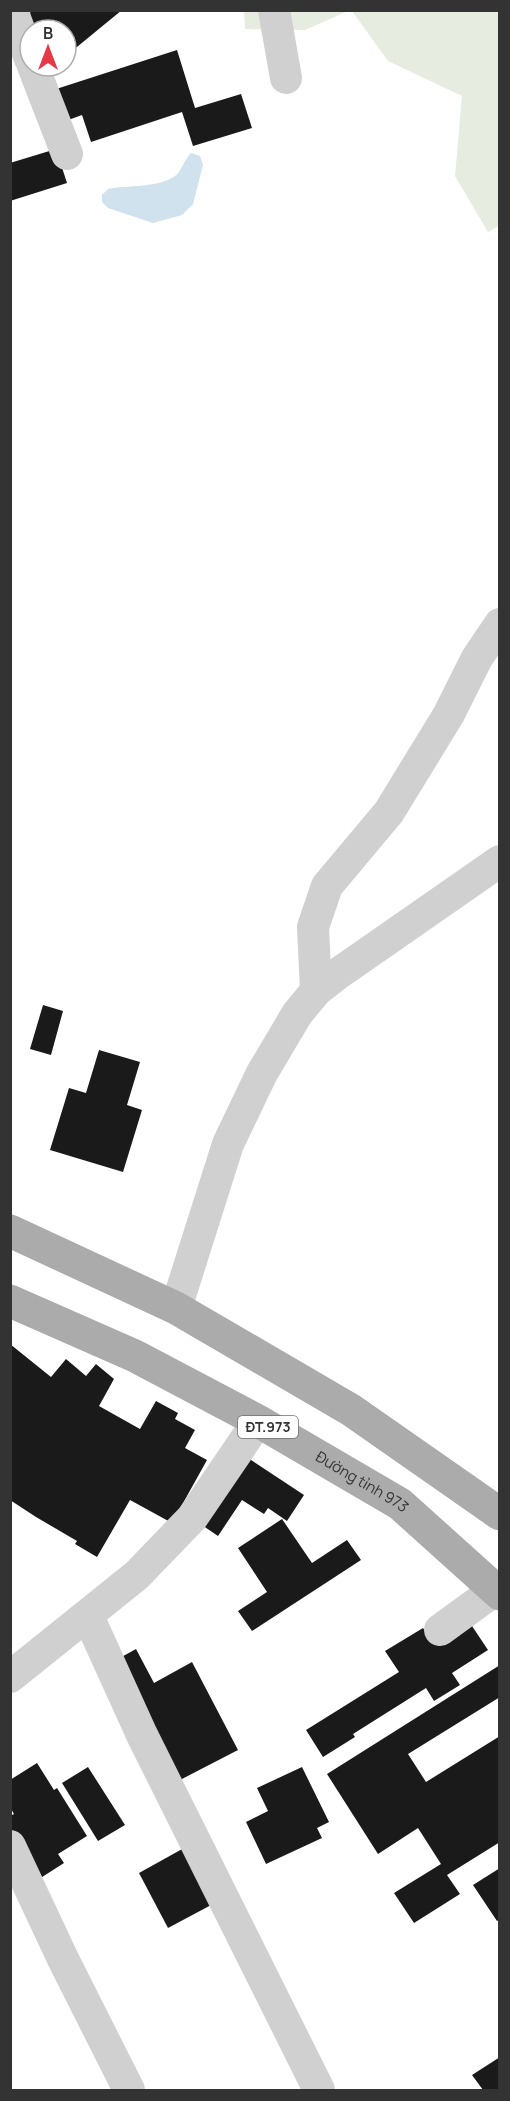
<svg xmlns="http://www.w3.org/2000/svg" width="510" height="2101" viewBox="0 0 510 2101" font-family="Manrope,sans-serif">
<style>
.green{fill:#e6ecdf}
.water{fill:#cfe2ee}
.building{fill:#1a1a1a}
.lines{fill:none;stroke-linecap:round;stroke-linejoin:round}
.minor{stroke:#d0d0d0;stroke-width:32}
.primary{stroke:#ababab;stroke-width:33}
.labels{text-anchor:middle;stroke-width:6;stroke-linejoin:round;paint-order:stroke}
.shield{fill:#fff;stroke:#707070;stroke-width:1.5}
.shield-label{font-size:14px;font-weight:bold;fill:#333}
.street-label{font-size:15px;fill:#333;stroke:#fff}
</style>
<rect width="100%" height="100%" fill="#fff"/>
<g class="green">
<polygon points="244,11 348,11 305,30 245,29"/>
<polygon points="352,11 499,11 499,226 488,232 455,176 462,96 388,61"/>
</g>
<path class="water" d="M 191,153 L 200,156 L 203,165 L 193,204 L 182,215 L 153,223 L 108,208 L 102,202 L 102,195 L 108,189 C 127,185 159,188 175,176 C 181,172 184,160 191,153 Z"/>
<g class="building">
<polygon points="33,10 122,10 66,56 66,30 34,30 24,18"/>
<polygon points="177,50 195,108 241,94 252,128 193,146 182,112 91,142 82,115 60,123 50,91"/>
<polygon points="56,149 67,183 10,201 10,163"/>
<polygon points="43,1005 63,1011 51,1055 30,1049"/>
<polygon points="99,1050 140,1062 127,1105 142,1110 123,1172 50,1150 69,1088 86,1093"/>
<polygon points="10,1344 51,1377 66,1359 86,1376 96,1364 114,1379 99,1406 140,1429 156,1401 178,1413 175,1419 195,1430 185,1448 207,1460 172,1523 130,1500 97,1557 75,1544 77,1541 36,1517 10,1500"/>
<polygon points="242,1454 304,1495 287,1521 268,1508 264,1514 242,1500 218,1536 196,1521"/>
<polygon points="282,1519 312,1563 347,1540 361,1560 252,1631 238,1611 267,1592 238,1548"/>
<polygon points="468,1620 488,1650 452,1673 460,1685 434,1701 426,1688 353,1734 355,1737 323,1757 306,1730 399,1672 385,1651 423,1628 433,1643"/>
<polygon points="136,1649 154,1683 192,1662 238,1750 180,1780 116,1660"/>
<polygon points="500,1665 500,1697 408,1754 426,1782 500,1736 500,1842 447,1875 460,1894 414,1923 394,1893 441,1864 418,1828 378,1854 327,1774"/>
<polygon points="37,1763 54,1790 57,1788 87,1836 58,1854 64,1863 39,1879 10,1833 10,1816 14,1814 10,1807 10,1780"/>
<polygon points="88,1767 125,1825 98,1841 62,1783"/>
<polygon points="302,1767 329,1822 317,1828 322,1838 266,1864 246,1822 268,1811 257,1788"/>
<polygon points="184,1848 213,1904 168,1928 139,1873"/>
<polygon points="500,1868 500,1919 497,1921 473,1885"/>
<polygon points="500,2057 500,2090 483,2090 472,2075"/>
</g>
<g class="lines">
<g class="minor">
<polyline points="12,10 30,59"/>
<polyline points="274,10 286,78"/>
<polyline points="33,66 67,154"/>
<polyline points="316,991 313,927 327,886 389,812 449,714 477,658 500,624"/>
<polyline points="176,1308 228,1144 262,1073 297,1014 316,991 339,973 500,861"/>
<polyline points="88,1616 142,1735 319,2090"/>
<polyline points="440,1630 495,1590"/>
<polyline points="10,1677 137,1575 192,1518 258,1421"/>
<polyline points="10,1846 63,1959 129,2090"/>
</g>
<g class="primary">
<polyline points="10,1231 176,1308 351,1410 500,1514"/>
<path id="s1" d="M 10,1301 L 135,1356 L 258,1421 L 400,1504 L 500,1594"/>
</g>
</g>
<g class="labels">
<rect class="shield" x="238" y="1416" width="60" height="22" rx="4.5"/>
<g class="shield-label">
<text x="268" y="1432">ĐT.973</text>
</g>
<g class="street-label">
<text dy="5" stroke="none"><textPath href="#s1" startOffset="396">Đường tỉnh 973</textPath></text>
</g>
</g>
<rect width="510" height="2101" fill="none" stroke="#333333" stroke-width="24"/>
<g transform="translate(48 48)"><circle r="28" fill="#ffffff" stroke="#adadad" stroke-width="1.5"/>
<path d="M0-4.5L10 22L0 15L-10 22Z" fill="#e63946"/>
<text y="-9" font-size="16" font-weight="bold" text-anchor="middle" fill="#333333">B</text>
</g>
</svg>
